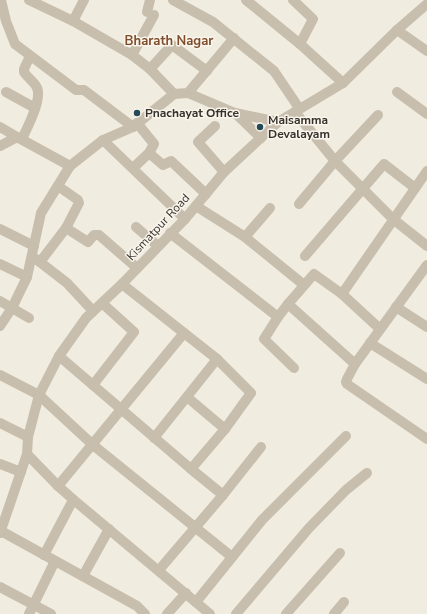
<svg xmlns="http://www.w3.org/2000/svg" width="427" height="614" viewBox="0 0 427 614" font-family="'Nunito Sans',sans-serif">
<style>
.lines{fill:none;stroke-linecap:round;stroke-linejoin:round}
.minor{stroke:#c8bead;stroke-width:10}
.poi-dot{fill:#244a55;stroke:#f9f5ec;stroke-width:1.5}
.labels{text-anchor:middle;stroke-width:3;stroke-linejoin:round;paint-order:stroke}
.poi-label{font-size:12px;font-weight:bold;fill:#37312b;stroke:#f9f5ec;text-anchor:start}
.street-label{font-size:12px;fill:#37312b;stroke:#f9f5ec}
.neighbourhood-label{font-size:13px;font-weight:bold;fill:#7f4d2b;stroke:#f9f5ec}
</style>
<rect width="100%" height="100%" fill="#f1ece0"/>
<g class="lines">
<g class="minor">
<polyline points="1,0 6,21 15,44 76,90 84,90 133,127"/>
<polyline points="29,0 73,21 132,55 150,69 174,94"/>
<polyline points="173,0 213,22 274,71 299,108"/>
<polyline points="246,0 300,44 343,83"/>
<polyline points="293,0 313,19 300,44"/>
<polyline points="147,12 150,0"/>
<polyline points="73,21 84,0"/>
<polyline points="397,30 427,51"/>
<polyline points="132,55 154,15"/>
<polyline points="150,69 172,45 207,71"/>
<polyline points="6,92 35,108"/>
<polyline points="397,92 427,114"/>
<polyline points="188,93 235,113 278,122"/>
<polyline points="295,112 335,161 393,219 427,246"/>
<polyline points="235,113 261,138"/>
<polyline points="215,126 198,142 224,172"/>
<polyline points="0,127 17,137"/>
<path d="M 22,139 C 27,128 44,97 36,86 C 33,81 27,77 24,72 L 24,69 L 30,56"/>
<polyline points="103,140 185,219"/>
<polyline points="0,146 17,137 70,166"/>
<polyline points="149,153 163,165 171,161 206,194"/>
<polyline points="133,168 149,153 154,144 137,123"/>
<polyline points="299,204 335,161 378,115"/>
<polyline points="196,206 245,237 304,285"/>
<polyline points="136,227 158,246"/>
<polyline points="66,228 88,242 94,235 99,235 137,268"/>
<polyline points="0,229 34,246"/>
<polyline points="170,233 278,317 288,304 355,364 427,265"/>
<polyline points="245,237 270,208"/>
<polyline points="305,256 384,164 415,188"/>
<polyline points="36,259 67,283 93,311"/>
<polyline points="40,262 66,228 79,203 78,200 58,186"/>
<polyline points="0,264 27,277"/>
<polyline points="122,284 217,359 251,393 225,429 191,469"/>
<polyline points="342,294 427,171"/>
<polyline points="0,301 29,318"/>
<polyline points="288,304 314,274 342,294 380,329"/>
<polyline points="396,307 427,327"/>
<polyline points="278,317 264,339 294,368"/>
<polyline points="0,326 12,308 27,277 41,213 70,166 103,140 133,127 174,94 188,93 234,38"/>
<polyline points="370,343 427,379"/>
<polyline points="59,356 191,469 223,495"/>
<polyline points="355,364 347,379 346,382 347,384 427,439"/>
<polyline points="0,375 39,395 93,445 232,557"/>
<polyline points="93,385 134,332 102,303"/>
<polyline points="187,397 225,429"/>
<polyline points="0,423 28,437"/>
<polyline points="154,438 217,359"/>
<polyline points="27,454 58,486 75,501 210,614"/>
<polyline points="0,464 21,472"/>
<polyline points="58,486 184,333"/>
<polyline points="1,531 137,606 145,614"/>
<polyline points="0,533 27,454 28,437 39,395 59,356 86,318 122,284 185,219 224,172 278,122 343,83 397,30 427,4"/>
<polyline points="44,555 73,500"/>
<polyline points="159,570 223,495 261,447"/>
<polyline points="83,576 109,529"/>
<polyline points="0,587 51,614"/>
<polyline points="196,602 262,520 346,436"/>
<polyline points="29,614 55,561"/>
<polyline points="167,614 186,593"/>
<polyline points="236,614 309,528 346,490 367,473"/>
<polyline points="286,614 340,553"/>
<polyline points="334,614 344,602"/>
</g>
</g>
<g class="poi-dot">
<circle cx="137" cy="113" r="4"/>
<circle cx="260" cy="127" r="4"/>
</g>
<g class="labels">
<g class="poi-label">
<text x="145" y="117">Pnachayat Office</text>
<text x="268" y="124">Maisamma<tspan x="268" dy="14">Devalayam</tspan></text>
</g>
<g class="street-label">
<text transform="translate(158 227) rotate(-47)" y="4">Kismatpur Road</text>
</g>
<g class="neighbourhood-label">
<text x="169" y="45">Bharath Nagar</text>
</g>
</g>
</svg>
